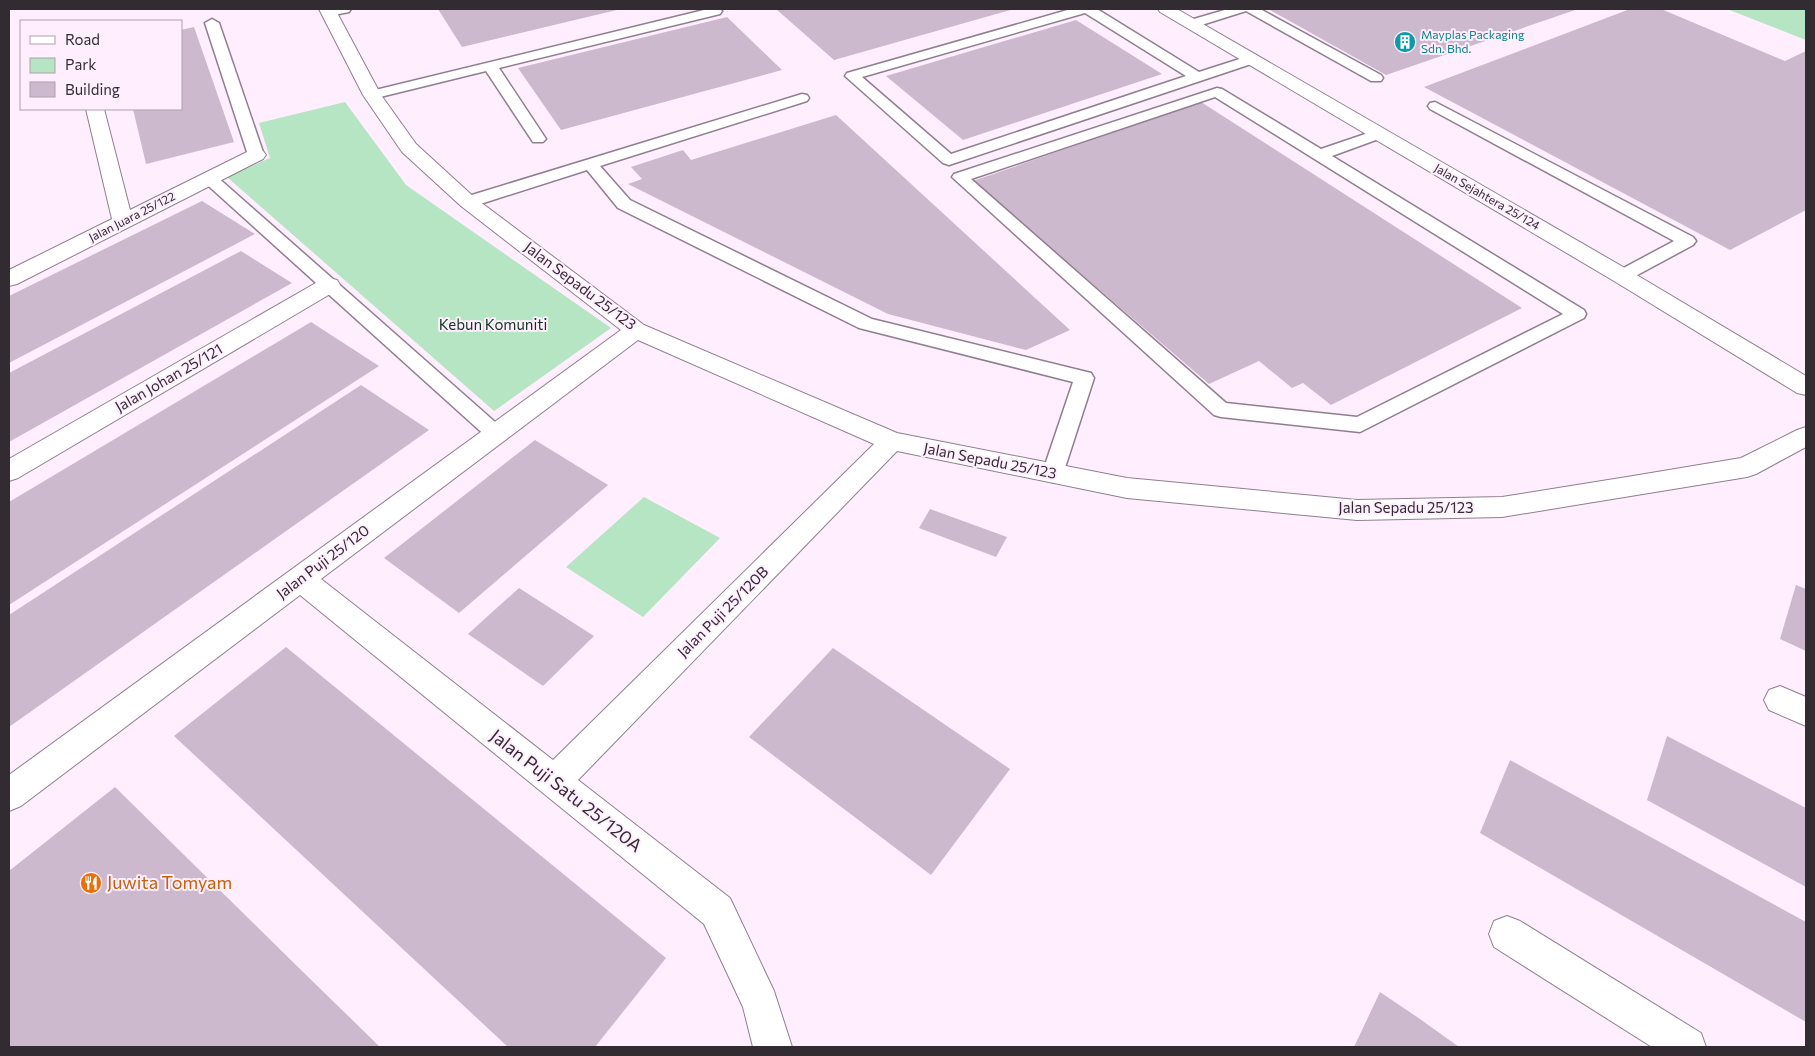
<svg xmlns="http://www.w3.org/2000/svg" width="1815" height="1056" viewBox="0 0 1815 1056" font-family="Commissioner,sans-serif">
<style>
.green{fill:#b5e5c2}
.building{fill:#cdb9cd}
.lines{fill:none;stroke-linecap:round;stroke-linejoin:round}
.service-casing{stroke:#907e90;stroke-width:3}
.minor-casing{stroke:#907e90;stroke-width:2}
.service{fill:#fff;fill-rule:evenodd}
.minor{fill:#fff;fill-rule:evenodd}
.labels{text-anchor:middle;stroke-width:4;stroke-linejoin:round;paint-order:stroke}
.far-culture-label{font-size:12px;fill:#0d838f;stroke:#feeefe;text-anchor:start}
.far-street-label{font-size:12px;fill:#332b32;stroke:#feeefe}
.street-label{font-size:15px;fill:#332b32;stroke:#feeefe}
.park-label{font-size:15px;fill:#11331d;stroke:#feeefe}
.near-street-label{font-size:18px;fill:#332b32;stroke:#feeefe}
.near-food-label{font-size:18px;fill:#c56008;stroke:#feeefe;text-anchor:start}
</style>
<rect width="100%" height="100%" fill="#feeefe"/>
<g class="green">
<polygon points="1727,9 1806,9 1806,40"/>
<polygon points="345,102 406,185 611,328 494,411 227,177 270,158 259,123"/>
<polygon points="644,497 720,538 643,617 566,567"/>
</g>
<g class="building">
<polygon points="438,9 621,9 462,47"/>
<polygon points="776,9 1014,9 834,60"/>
<polygon points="1268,9 1578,9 1386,75"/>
<polygon points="1630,9 1661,9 1785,61 1806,51 1806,210 1730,250 1424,87"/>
<polygon points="727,17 782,70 561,130 518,68"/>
<polygon points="1076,20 1162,74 963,140 886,76"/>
<polygon points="194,27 234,142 146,164 133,109 181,109 181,30"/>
<polygon points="1201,102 1522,308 1331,405 1303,383 1292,388 1259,361 1209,384 973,181"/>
<polygon points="836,115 1070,330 1026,350 888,314 628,184 642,179 631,167 683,150 691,160"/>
<polygon points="202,201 255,234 9,363 9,296"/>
<polygon points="241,251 292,283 9,442 9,373"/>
<polygon points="311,322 379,366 9,605 9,502"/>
<polygon points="361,385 429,430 9,727 9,615"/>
<polygon points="535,440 608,485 459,613 384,558"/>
<polygon points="930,509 1007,537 996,557 919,528"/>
<polygon points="1796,585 1806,589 1806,651 1780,639"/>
<polygon points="519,588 594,636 543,686 468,634"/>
<polygon points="286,647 666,958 595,1047 508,1047 174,736"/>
<polygon points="833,648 1010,769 931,875 749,737"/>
<polygon points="1667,736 1806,808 1806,887 1647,800"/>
<polygon points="1510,760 1806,922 1806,1022 1480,833"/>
<polygon points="115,787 300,969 380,1047 9,1047 9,871"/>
<polygon points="1380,992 1420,1019 1459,1047 1354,1047"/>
</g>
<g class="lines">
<g class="service-casing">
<g id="service">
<polygon points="324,9 351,9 349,12 329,16 322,12"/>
<polygon points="708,9 720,9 722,11 720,14 499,68 546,139 543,142 533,142 486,71 372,99 367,98 365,95 367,92"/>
<path d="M 1071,9 L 1097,9 L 1199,72 L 1252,55 L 1259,59 L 1257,62 L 949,165 L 943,163 L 845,76 L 847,73 ZM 1085,13 L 1186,76 L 951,154 L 862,77 Z"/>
<polygon points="1228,9 1260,9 1381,75 1383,78 1381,81 1371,81 1246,11 1192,28 1185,24 1187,21"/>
<polygon points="212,19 219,23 264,155 262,158 250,158 248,155 205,23"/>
<path d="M 1217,88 L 1222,89 L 1321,149 L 1374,131 L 1384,131 L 1387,134 L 1384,137 L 1332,156 L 1584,310 L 1586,314 L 1584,318 L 1360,432 L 1221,417 L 1214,415 L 952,177 L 954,174 ZM 1215,97 L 1563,314 L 1357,417 L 1226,403 L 971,179 Z"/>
<polygon points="802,94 807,95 809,98 807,101 600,166 630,200 872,319 1091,373 1094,378 1061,480 1053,482 1045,480 1042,474 1073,382 859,328 618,208 587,170 474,206 462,206 460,202 462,198"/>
<polygon points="1435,102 1693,237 1696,241 1693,245 1628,280 1622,282 1616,280 1613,276 1616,272 1674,241 1430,109 1428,106 1430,103"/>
<polygon points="209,173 215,175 503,429 506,434 503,439 496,441 489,439 203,181 201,178 203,175"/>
</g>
</g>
<g class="minor-casing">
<g id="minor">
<path d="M 319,9 L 335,9 L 381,95 L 416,144 L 475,198 L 644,325 L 897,433 L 1127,478 L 1357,500 L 1502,497 L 1633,476 L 1741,458 L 1797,430 L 1806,427 L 1806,447 L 1756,474 L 1747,477 L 1502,517 L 1357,520 L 1127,498 L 897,451 L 578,780 L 730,898 L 774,991 L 792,1047 L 753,1047 L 743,1007 L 704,924 L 300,595 L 21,806 L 9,811 L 9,775 L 621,330 L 461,206 L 402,152 L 363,95 ZM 638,340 L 874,444 L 553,760 L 321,579 Z"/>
<polygon points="1158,9 1177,9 1630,271 1806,376 1806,395 1797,393 1614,281 1160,12"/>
<polygon points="86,109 104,109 130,210 249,151 256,149 263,151 266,155 263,159 17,284 9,286 9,270 112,219"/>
<polygon points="329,278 337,280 340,285 337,290 18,478 9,481 9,459 321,280"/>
<polygon points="1780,686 1806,697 1806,726 1769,710 1764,700 1769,690"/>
<polygon points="1507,916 1520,921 1701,1033 1706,1047 1652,1047 1494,947 1489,934 1494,921"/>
</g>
</g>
<use href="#service" class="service"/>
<use href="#minor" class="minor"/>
</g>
<defs>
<g id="building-disc" transform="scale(1.125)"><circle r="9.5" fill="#0f9aa8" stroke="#feeefe"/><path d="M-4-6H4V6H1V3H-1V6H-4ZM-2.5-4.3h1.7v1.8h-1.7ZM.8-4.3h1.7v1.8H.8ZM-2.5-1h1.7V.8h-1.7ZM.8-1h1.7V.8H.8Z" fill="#fff"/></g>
<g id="restaurant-disc" transform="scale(1.125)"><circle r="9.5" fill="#e8710a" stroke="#feeefe"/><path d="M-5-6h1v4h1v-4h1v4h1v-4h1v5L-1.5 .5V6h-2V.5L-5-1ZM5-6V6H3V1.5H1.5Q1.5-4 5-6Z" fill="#fff"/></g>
</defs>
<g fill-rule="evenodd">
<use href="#building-disc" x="1405" y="42"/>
<use href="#restaurant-disc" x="91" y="883"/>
</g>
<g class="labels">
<g class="far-culture-label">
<text x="1421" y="39">Mayplas Packaging<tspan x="1421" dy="14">Sdn. Bhd.</tspan></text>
</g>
<g class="far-street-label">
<text transform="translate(1487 197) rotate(30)" y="4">Jalan Sejahtera 25/124</text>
<text transform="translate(132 217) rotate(-27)" y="4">Jalan Juara 25/122</text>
</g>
<g class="street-label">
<text transform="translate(580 286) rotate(37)" y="5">Jalan Sepadu 25/123</text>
<text transform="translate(169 378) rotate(-30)" y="5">Jalan Johan 25/121</text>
<text transform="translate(990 461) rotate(11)" y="5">Jalan Sepadu 25/123</text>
<text x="1406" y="513">Jalan Sepadu 25/123</text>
<text transform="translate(323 562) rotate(-37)" y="5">Jalan Puji 25/120</text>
<text transform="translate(723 612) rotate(-45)" y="5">Jalan Puji 25/120B</text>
</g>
<g class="park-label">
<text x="493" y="330">Kebun Komuniti</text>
</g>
<g class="near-street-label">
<text transform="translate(566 791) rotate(38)" y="6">Jalan Puji Satu 25/120A</text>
</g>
<g class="near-food-label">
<text x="107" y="889">Juwita Tomyam</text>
</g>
</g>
<rect width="1815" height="1056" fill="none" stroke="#332b32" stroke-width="20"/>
<rect x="20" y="20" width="162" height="90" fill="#feeefe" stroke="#ada0ac"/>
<rect x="30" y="36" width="25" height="8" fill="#ffffff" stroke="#ada0ac"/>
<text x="65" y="45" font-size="15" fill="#332b32">Road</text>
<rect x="30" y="58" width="25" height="15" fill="#b5e5c2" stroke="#ada0ac"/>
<text x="65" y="70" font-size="15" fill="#332b32">Park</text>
<rect x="30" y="82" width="25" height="15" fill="#cdb9cd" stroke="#ada0ac"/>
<text x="65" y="95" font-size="15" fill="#332b32">Building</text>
</svg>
